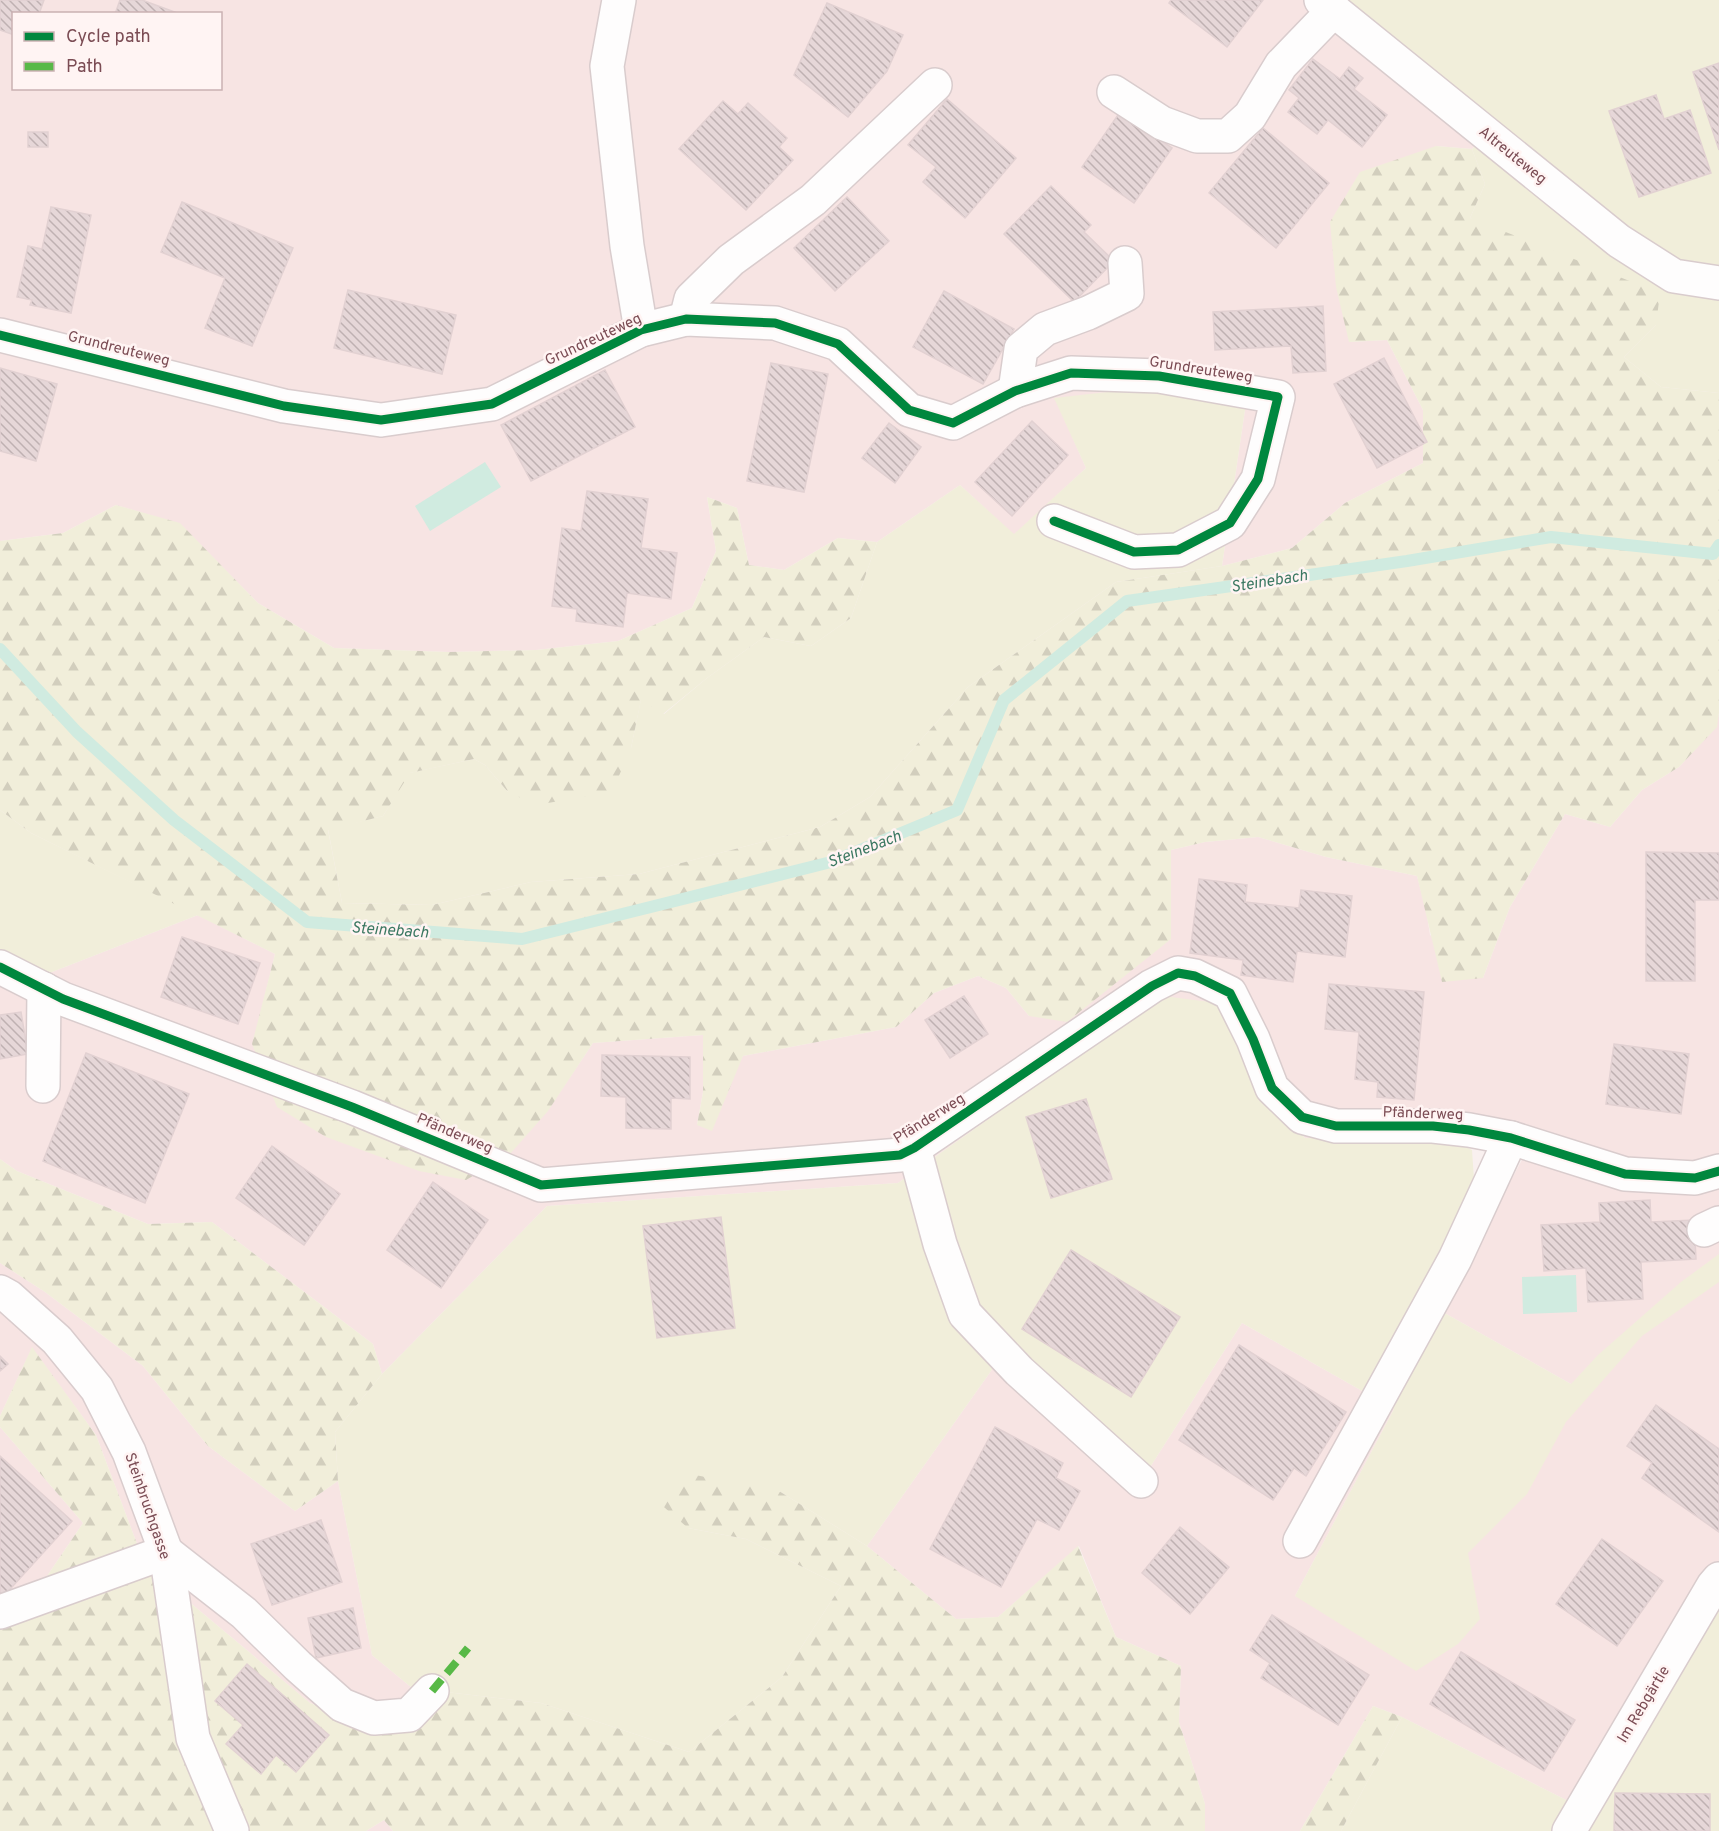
<svg xmlns="http://www.w3.org/2000/svg" width="1719" height="1831" viewBox="0 0 1719 1831" font-family="Overpass,sans-serif">
<style>
.residential{fill:#f7e4e3;fill-rule:evenodd}
.grass{fill:#f1eeda}
.forest{fill:url(#forest-firs)}
.water{fill:#d0ebe0}
.lines{fill:none;stroke-linecap:round;stroke-linejoin:round}
.stream{stroke:#d0ebe0;stroke-width:12}
.building{fill:url(#building-back-hatch);stroke:#e2d1d2;stroke-width:1.5}
.minor-casing{stroke:#d9cccd;stroke-width:36}
.minor{stroke:#fefdfd;stroke-width:33}
.quiet{stroke:#58b947;stroke-width:8;stroke-dasharray:15 8;stroke-linecap:butt}
.cycleway-casing{stroke:#fff4f3;stroke-width:13}
.cycleway{stroke:#00873e;stroke-width:9}
.labels{text-anchor:middle;stroke-width:5;stroke-linejoin:round;paint-order:stroke}
.street-label{font-size:15px;fill:#7b4c54;stroke:#fff4f3}
.water-label{font-size:16px;font-style:italic;fill:#3b7862;stroke:#fff4f3}
</style>
<defs>
<pattern id="forest-firs" width="22" height="20" patternUnits="userSpaceOnUse" patternTransform="scale(1.5)"><rect width="22" height="20" fill="#f1eeda"/><path d="M5 1l3.5 6h-7zM16 11l3.5 6h-7z" fill="#d2cebd"/></pattern>
<pattern id="building-back-hatch" width="6" height="6" patternUnits="userSpaceOnUse" patternTransform="scale(1.5)"><rect width="6" height="6" fill="#e6d7d8"/><path d="M-1 5l2 2M0 0l6 6M5-1l2 2" fill="none" stroke="#bfb1b2"/></pattern>
</defs>
<rect width="100%" height="100%" fill="#f9f0ef"/>
<g class="residential">
<path d="M 0,0 L 1322,0 L 1482,139 L 1472,149 L 1436,146 L 1349,342 L 1387,340 L 1423,410 L 1423,463 L 1345,503 L 1292,548 L 1222,566 L 1246,403 L 1055,398 L 1086,468 L 1014,535 L 960,485 L 877,542 L 838,538 L 784,570 L 749,565 L 737,508 L 707,497 L 716,551 L 692,608 L 618,641 L 536,650 L 449,652 L 334,648 L 258,603 L 180,524 L 116,505 L 63,533 L 0,541 ZM 14,14 L 220,14 L 220,88 L 14,88 Z"/>
<polygon points="1719,713 1719,1598 1594,1814 1402,1717 1373,1706 1300,1831 1205,1831 1205,1804 1179,1722 1181,1666 1116,1637 1079,1546 998,1617 956,1619 867,1546 996,1364 1147,1472 1242,1323 1394,1409 1295,1596 1408,1632 1571,1384 1441,1311 1531,1143 1305,1138 1163,996 898,1183 547,1206 382,1374 373,1344 212,1222 148,1224 17,1171 0,1159 0,952 47,974 198,915 275,954 253,1044 548,1110 593,1043 703,1035 703,1092 697,1125 743,1056 896,1027 934,993 978,976 1006,988 1029,1016 1171,939 1171,850 1205,842 1258,837 1326,857 1417,876 1426,910 1430,935 1483,978 1510,907 1565,814 1610,827 1642,790 1679,767 1716,727"/>
<polygon points="0,1263 45,1292 143,1366 208,1446 295,1511 338,1481 372,1655 412,1688 384,1731 310,1703 145,1565 96,1435 32,1348 0,1416"/>
<polygon points="0,1427 83,1523 28,1604 0,1624"/>
<polygon points="384,1820 393,1831 366,1831"/>
</g>
<g class="grass">
<polygon points="1322,0 1719,0 1719,393 1661,387 1624,357 1656,325 1470,218 1485,184 1472,149 1482,139"/>
<polygon points="1152,387 1246,403 1222,566 1116,582 968,687 870,797 820,827 639,874 531,882 432,905 342,903 328,829 383,816 409,773 474,759 485,765 508,792 631,748 641,699 664,714 707,678 764,637 811,646 851,618 877,542 960,485 1014,534 1086,468 1054,398"/>
<polygon points="0,810 31,833 198,915 47,974 0,952"/>
<polygon points="1163,996 1218,1003 1264,1097 1305,1138 1447,1137 1472,1150 1475,1194 1441,1311 1571,1384 1598,1355 1681,1282 1719,1254 1719,1282 1642,1336 1566,1422 1527,1494 1468,1553 1480,1619 1458,1644 1416,1671 1295,1596 1394,1409 1242,1323 1147,1472 996,1364 867,1546 779,1491 688,1528 746,1539 841,1586 782,1677 689,1752 541,1703 412,1688 372,1655 338,1481 335,1432 382,1374 547,1206 898,1183"/>
<polygon points="1719,1598 1719,1831 1341,1831 1402,1717 1594,1814"/>
</g>
<g class="forest">
<polygon points="1436,146 1472,149 1485,184 1470,218 1660,293 1656,325 1624,357 1661,387 1719,393 1719,713 1717,727 1679,767 1642,790 1610,827 1565,814 1510,907 1483,978 1442,982 1417,876 1326,857 1258,837 1205,842 1171,850 1171,939 1067,1022 1029,1016 1006,988 978,976 934,993 896,1027 743,1056 712,1131 697,1125 703,1092 703,1035 593,1043 548,1111 510,1154 466,1180 419,1171 326,1137 277,1107 252,1044 275,954 31,833 0,810 0,541 63,533 116,505 180,523 258,603 334,648 449,652 536,650 618,641 692,608 716,551 707,497 737,508 749,565 784,570 838,538 877,542 851,618 811,646 764,637 707,678 663,714 641,700 631,748 612,792 536,805 508,792 485,765 474,759 410,773 383,816 328,830 342,903 432,905 531,882 639,874 820,827 870,797 968,687 1116,582 1222,566 1292,548 1345,503 1423,463 1423,410 1387,340 1349,342 1336,287 1330,222 1360,172"/>
<polygon points="0,1159 17,1171 148,1224 212,1222 373,1344 382,1374 335,1432 338,1481 295,1511 208,1446 143,1366 45,1292 0,1263"/>
<polygon points="32,1347 96,1435 145,1565 310,1703 384,1731 412,1688 541,1703 689,1752 782,1677 841,1586 746,1539 688,1528 657,1501 695,1475 779,1491 867,1546 956,1619 998,1617 1078,1546 1116,1637 1181,1666 1179,1722 1205,1804 1205,1831 393,1831 384,1820 366,1831 0,1831 0,1624 28,1604 83,1523 0,1427 0,1416"/>
<polygon points="1373,1706 1402,1717 1341,1831 1300,1831"/>
</g>
<g class="water">
<polygon points="485,462 501,487 430,531 415,506"/>
<polygon points="1576,1275 1577,1312 1523,1314 1522,1277"/>
</g>
<g class="lines">
<polyline class="stream" points="0,649 77,732 174,820 307,922 522,939 831,862 957,810 1004,700 1127,601 1407,561 1551,537 1713,554 1719,545"/>
</g>
<g class="building">
<polygon points="0,0 44,0 39,14 14,14 14,35 0,30"/>
<polygon points="120,0 142,0 180,14 115,14"/>
<polygon points="1171,0 1263,0 1227,47 1169,3"/>
<polygon points="827,3 903,35 887,71 848,117 794,75"/>
<polygon points="1313,59 1340,79 1349,67 1363,78 1354,89 1387,115 1362,147 1328,120 1317,134 1288,112 1299,98 1289,90"/>
<polygon points="1719,63 1719,150 1693,72"/>
<polygon points="1656,95 1664,119 1690,110 1711,173 1639,197 1609,111"/>
<polygon points="947,99 1016,158 965,218 923,182 936,167 908,145"/>
<polygon points="723,101 738,114 748,103 787,138 779,147 793,160 746,210 679,149"/>
<polygon points="1120,112 1172,148 1134,203 1082,167"/>
<polygon points="1263,128 1329,183 1276,248 1209,193"/>
<rect x="28" y="132" width="20" height="15"/>
<polygon points="1051,186 1091,225 1084,232 1114,261 1074,302 1004,234"/>
<polygon points="847,197 889,241 835,291 794,248"/>
<polygon points="182,202 293,248 252,346 205,328 225,278 161,252"/>
<polygon points="51,207 91,215 71,313 30,305 32,300 17,297 28,246 42,249"/>
<polygon points="348,290 456,315 442,374 334,348"/>
<polygon points="944,291 1014,329 983,384 913,347"/>
<polygon points="1323,306 1326,371 1293,373 1291,346 1215,350 1213,312"/>
<polygon points="1384,358 1427,442 1377,468 1334,384"/>
<polygon points="771,363 828,374 804,492 747,481"/>
<polygon points="0,368 57,384 36,461 0,451"/>
<polygon points="605,370 635,427 531,481 501,425"/>
<polygon points="1032,421 1068,455 1012,516 975,482"/>
<polygon points="889,423 921,447 895,483 862,458"/>
<polygon points="587,491 648,499 641,548 677,553 671,599 627,593 623,627 576,621 577,609 552,606 562,528 581,531"/>
<polygon points="1646,852 1719,853 1719,900 1695,900 1695,981 1646,981"/>
<polygon points="1199,879 1247,885 1245,902 1299,908 1301,890 1352,896 1345,957 1297,951 1293,982 1241,975 1243,960 1190,953"/>
<polygon points="182,937 260,963 238,1024 161,997"/>
<polygon points="1329,984 1424,992 1414,1100 1377,1097 1378,1082 1355,1079 1359,1032 1325,1029"/>
<polygon points="964,996 988,1034 950,1058 925,1020"/>
<polygon points="21,1012 28,1054 0,1059 0,1015"/>
<polygon points="1614,1044 1689,1054 1681,1114 1606,1104"/>
<polygon points="86,1053 189,1094 145,1203 43,1161"/>
<polygon points="602,1055 690,1057 690,1099 671,1098 671,1129 626,1128 626,1097 601,1096"/>
<polygon points="1086,1099 1112,1179 1051,1198 1026,1117"/>
<polygon points="272,1146 340,1194 304,1245 236,1198"/>
<polygon points="433,1182 488,1220 441,1288 387,1250"/>
<polygon points="1650,1200 1651,1222 1694,1220 1696,1259 1641,1262 1643,1299 1588,1302 1586,1268 1544,1271 1541,1225 1600,1222 1599,1203"/>
<polygon points="721,1217 735,1328 657,1338 643,1226"/>
<polygon points="1071,1250 1180,1317 1131,1397 1022,1329"/>
<polygon points="1239,1345 1346,1412 1306,1476 1294,1468 1273,1500 1179,1440"/>
<polygon points="0,1356 8,1364 0,1371"/>
<polygon points="1656,1405 1719,1449 1719,1532 1642,1478 1652,1463 1627,1446"/>
<polygon points="995,1427 1063,1463 1056,1478 1080,1491 1059,1530 1037,1519 1001,1587 930,1549"/>
<polygon points="0,1456 72,1521 3,1597 0,1594"/>
<polygon points="321,1520 342,1582 272,1605 251,1544"/>
<polygon points="1180,1527 1229,1567 1190,1614 1142,1573"/>
<polygon points="1602,1539 1663,1581 1617,1646 1556,1604"/>
<polygon points="353,1608 361,1648 316,1658 308,1618"/>
<polygon points="1272,1615 1369,1675 1338,1725 1261,1678 1270,1663 1250,1650"/>
<polygon points="1461,1652 1575,1720 1544,1771 1430,1704"/>
<polygon points="247,1664 329,1735 296,1772 276,1755 261,1774 226,1744 243,1725 215,1701"/>
<polygon points="1615,1793 1710,1794 1710,1831 1614,1831"/>
</g>
<g class="lines">
<g class="minor-casing">
<g id="minor">
<polyline points="619,0 607,66 627,246 641,330"/>
<polyline points="1321,0 1619,241 1674,276 1719,283"/>
<polyline points="1114,92 1162,123 1197,136 1228,136 1250,116 1281,65 1334,10"/>
<polyline points="686,319 691,299 731,260 813,200 935,85"/>
<polyline points="0,335 284,406 381,420 492,404 641,330 686,319 775,323 838,344 909,410 953,423 1015,391 1071,373 1159,376 1278,397 1258,479 1230,523 1178,550 1134,552 1054,521"/>
<polyline points="1015,391 1021,349 1045,329 1088,313 1127,294 1125,263"/>
<polyline points="0,967 63,999 352,1107 541,1185 900,1155 914,1148 1152,986 1178,973 1195,976 1230,993 1253,1039 1272,1088 1302,1117 1336,1126 1433,1126 1469,1130 1511,1138 1625,1174 1695,1178 1719,1171"/>
<polyline points="43,1086 44,989"/>
<polyline points="914,1148 940,1244 965,1314 1019,1371 1141,1481"/>
<polyline points="1704,1230 1719,1223"/>
<polyline points="0,1292 9,1297 57,1340 97,1389 129,1452 166,1552 193,1738 232,1831"/>
<polyline points="1300,1541 1455,1259 1511,1138"/>
<polyline points="0,1612 166,1552 244,1613 298,1666 342,1705 374,1718 409,1715 432,1691"/>
<polyline points="1569,1831 1713,1586 1719,1579"/>
</g>
</g>
<use href="#minor" class="minor"/>
<polyline class="quiet" points="432,1691 468,1648"/>
<g class="cycleway-casing">
<g id="cycleway">
<polyline points="0,335 284,406 381,420 492,404 641,330 686,319 775,323 838,344 909,410 953,423 1015,391 1071,373 1159,376 1278,397 1258,479 1230,523 1178,550 1134,552 1054,521"/>
<polyline points="0,967 63,999 352,1107 541,1185 900,1155 914,1148 1152,986 1178,973 1195,976 1230,993 1253,1039 1272,1088 1302,1117 1336,1126 1433,1126 1469,1130 1511,1138 1625,1174 1695,1178 1719,1171"/>
</g>
</g>
<use href="#cycleway" class="cycleway"/>
</g>
<g class="labels">
<g class="street-label">
<text transform="translate(1513 155) rotate(39)" y="5">Altreuteweg</text>
<text transform="translate(593 339) rotate(-25)" y="5">Grundreuteweg</text>
<text transform="translate(119 348) rotate(14)" y="5">Grundreuteweg</text>
<text transform="translate(1201 369) rotate(9)" y="5">Grundreuteweg</text>
<text transform="translate(1423 1113) rotate(2)" y="5">Pfänderweg</text>
<text transform="translate(929 1118) rotate(-32)" y="5">Pfänderweg</text>
<text transform="translate(455 1133) rotate(23)" y="5">Pfänderweg</text>
<text transform="translate(148 1506) rotate(71)" y="5">Steinbruchgasse</text>
<text transform="translate(1643 1704) rotate(-59)" y="5">Im Rebgärtle</text>
</g>
<g class="water-label">
<text transform="translate(1269 580) rotate(-9)" y="6">Steinebach</text>
<text transform="translate(864 848) rotate(-21)" y="6">Steinebach</text>
<text transform="translate(390 929) rotate(4)" y="6">Steinebach</text>
</g>
</g>
<rect x="12" y="12" width="210" height="78" fill="#fff4f3" stroke="#cab1b3" stroke-width="1.5"/>
<rect x="24" y="32" width="30" height="9" fill="#00873e" stroke="#cab1b3" stroke-width="1.5"/>
<text x="66" y="42" font-size="18" fill="#7b4c54">Cycle path</text>
<rect x="24" y="62" width="30" height="9" fill="#58b947" stroke="#cab1b3" stroke-width="1.5"/>
<text x="66" y="72" font-size="18" fill="#7b4c54">Path</text>
</svg>
